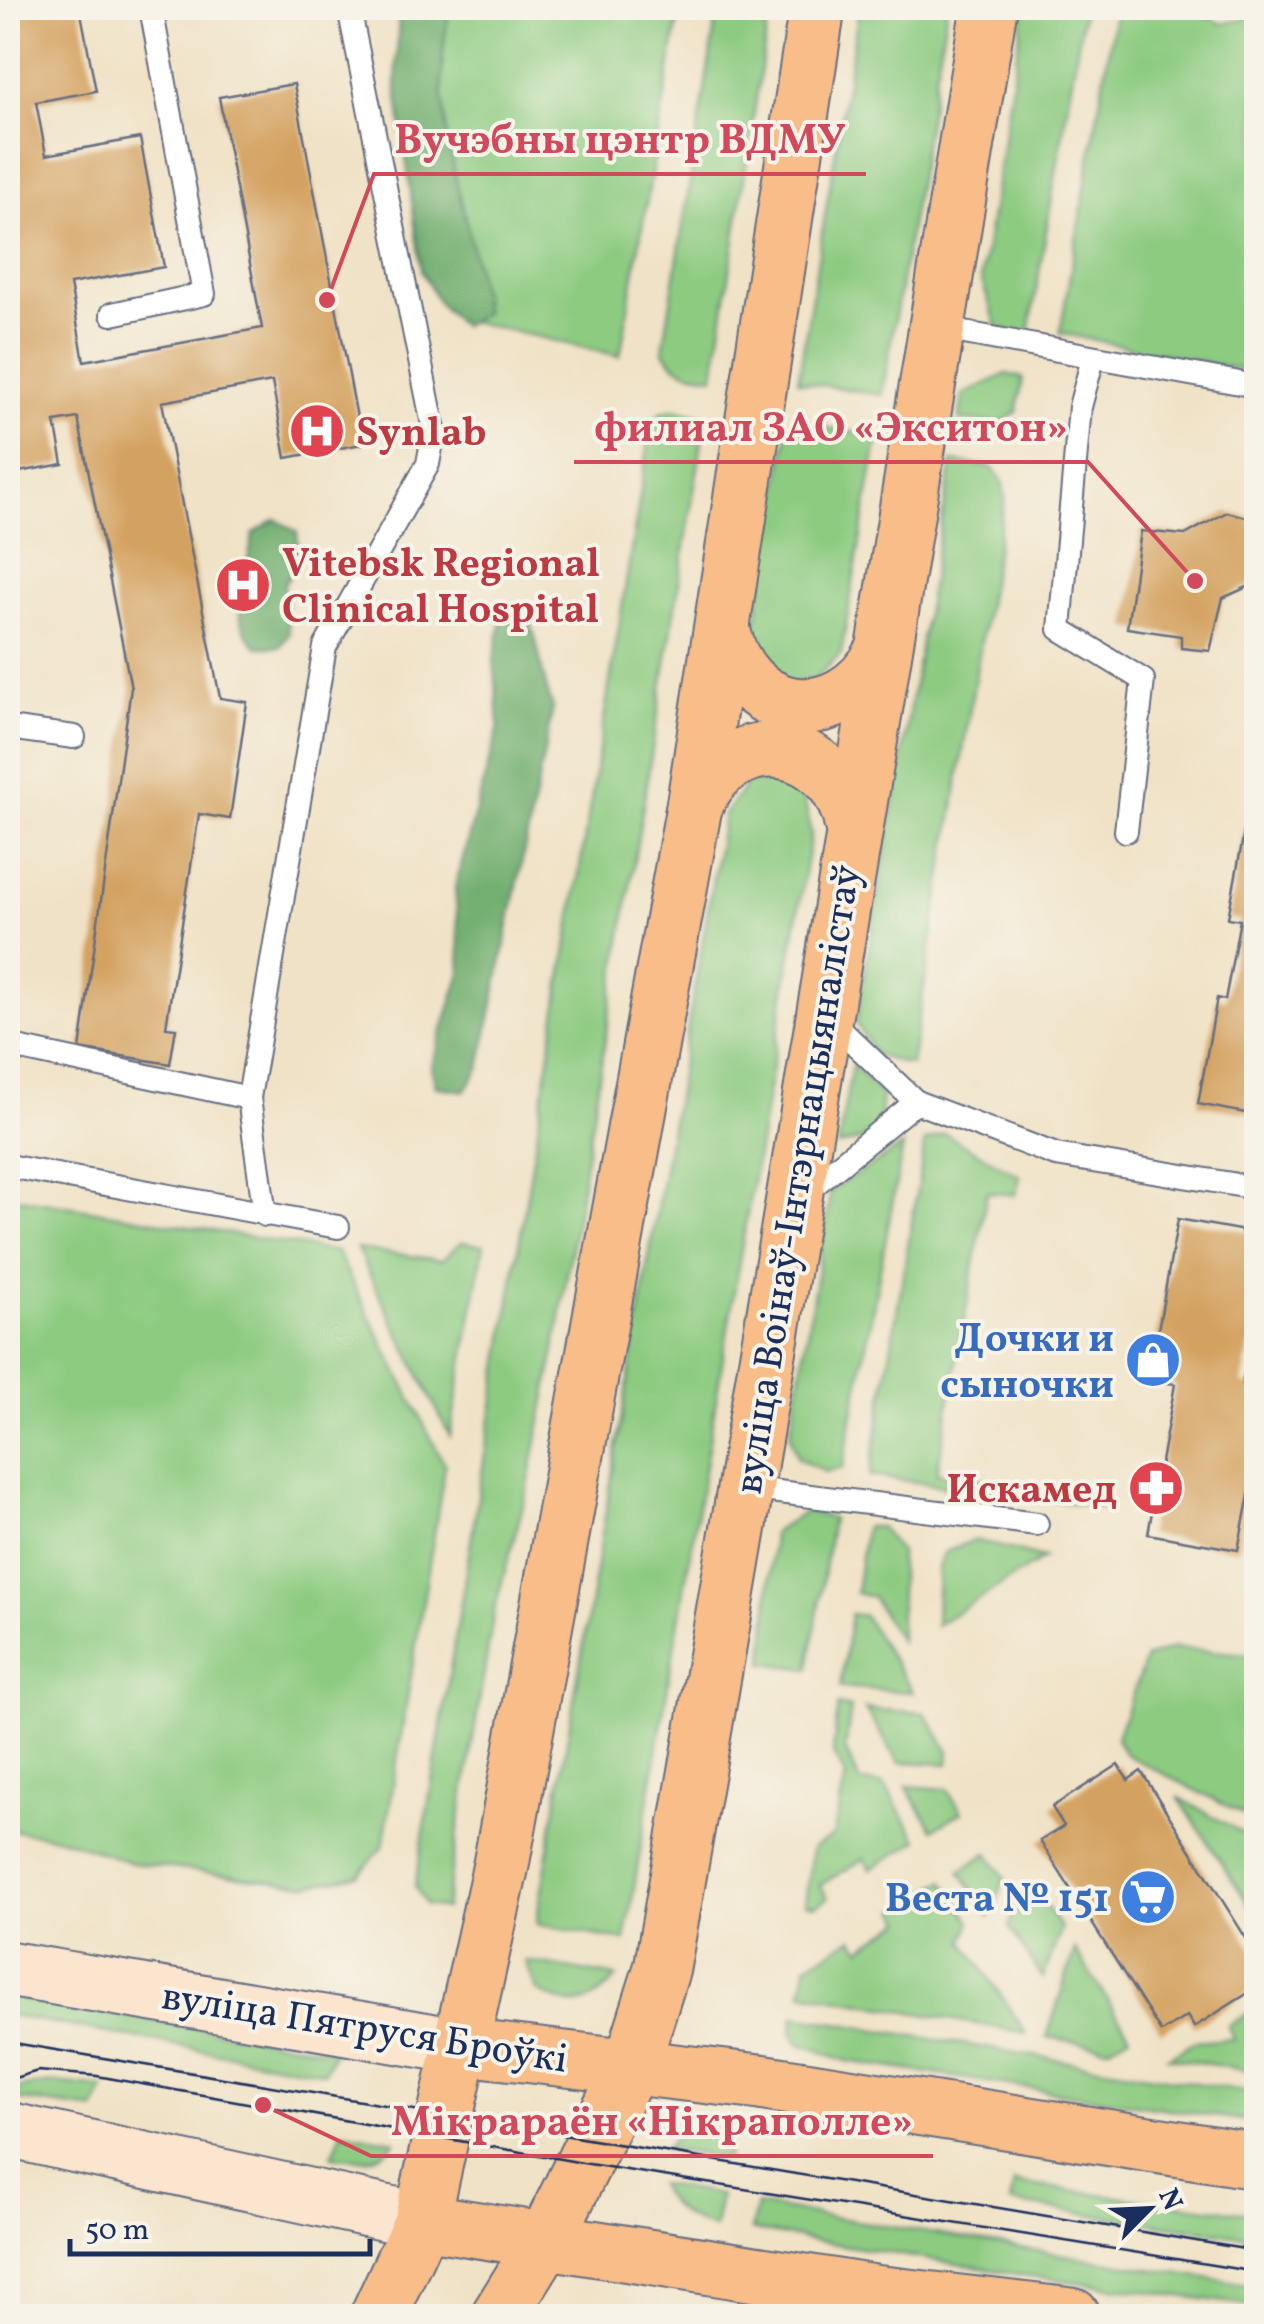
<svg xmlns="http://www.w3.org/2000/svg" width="1264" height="2324" viewBox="0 0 1264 2324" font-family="Vollkorn,serif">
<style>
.green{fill:#8dcb81;stroke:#547d70;stroke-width:2.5}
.forest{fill:#72af6f;stroke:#466f66;stroke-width:2.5}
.building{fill:#d4a261}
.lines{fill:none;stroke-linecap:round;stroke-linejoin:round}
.service-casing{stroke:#666e82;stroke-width:26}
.secondary-casing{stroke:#666e82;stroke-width:59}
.primary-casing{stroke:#666e82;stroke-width:59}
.service{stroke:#fff;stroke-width:22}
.secondary{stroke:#fce5cf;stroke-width:55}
.primary{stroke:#f8bd88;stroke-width:55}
.tram{stroke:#1b2f5e;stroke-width:2.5}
.labels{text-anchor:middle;stroke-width:8;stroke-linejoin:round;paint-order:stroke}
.health-label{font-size:40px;font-weight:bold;fill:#be3a42;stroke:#f7f3e8;text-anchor:start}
.street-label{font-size:40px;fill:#1b2f5e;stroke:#f7f3e8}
.shop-label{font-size:40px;font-weight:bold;fill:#366cbe;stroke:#f7f3e8;text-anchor:end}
.leader{fill:none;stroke:#d1495b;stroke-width:4}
.callout-dot{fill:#d1495b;stroke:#f7f3e8;stroke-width:4}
.callout-label{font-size:42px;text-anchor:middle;font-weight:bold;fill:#d1495b;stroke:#f7f3e8;stroke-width:8;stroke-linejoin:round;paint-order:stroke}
</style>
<rect width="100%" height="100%" fill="#f7f3e8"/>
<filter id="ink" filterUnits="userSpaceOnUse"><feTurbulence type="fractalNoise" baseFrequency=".01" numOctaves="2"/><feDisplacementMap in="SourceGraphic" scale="20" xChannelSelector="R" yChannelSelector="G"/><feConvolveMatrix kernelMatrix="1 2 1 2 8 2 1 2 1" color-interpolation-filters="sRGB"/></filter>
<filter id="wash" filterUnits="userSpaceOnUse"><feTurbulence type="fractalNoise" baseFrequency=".0048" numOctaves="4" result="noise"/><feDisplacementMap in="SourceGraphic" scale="40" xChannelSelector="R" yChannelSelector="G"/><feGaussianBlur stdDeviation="2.25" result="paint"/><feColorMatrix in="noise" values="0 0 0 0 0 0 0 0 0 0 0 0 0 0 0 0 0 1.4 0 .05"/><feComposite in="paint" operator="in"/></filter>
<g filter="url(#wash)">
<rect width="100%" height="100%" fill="#f0e2c6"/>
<g class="green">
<polygon points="396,8 680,8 620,356 461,319"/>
<path d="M 718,8 L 770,8 L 714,376 C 689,373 676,372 663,350 Z"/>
<polygon points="859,8 947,8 882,395 798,381"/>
<polygon points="1024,8 1084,8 1028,338 997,327 981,278"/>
<polygon points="1116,8 1190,8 1223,24 1245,19 1248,8 1256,8 1256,373 1060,333"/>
<polygon points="1006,374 1023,378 1017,412 1000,423 959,420 963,395"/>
<polygon points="675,409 706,417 553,1361 527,1491 494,1611 445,1909 426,1905 415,1887 652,422 662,412"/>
<polygon points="789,422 878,436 841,654 817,677 786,684 758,667 754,635"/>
<polygon points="952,462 991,467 1002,480 1005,497 911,1065 876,1056 856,1023"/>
<polygon points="778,780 804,799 811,834 625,1941 536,1924 724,814 748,782"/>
<polygon points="852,1065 882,1095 879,1126 860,1140 838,1146"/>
<polygon points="945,1134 1020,1176 1015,1195 987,1192 937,1473 1100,1497 1100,1507 870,1476 925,1142"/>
<polygon points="903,1146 843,1468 825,1472 798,1458 790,1435 831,1190"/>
<polygon points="8,1196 337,1252 445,1466 383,1847 358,1875 308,1885 132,1863 57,1837 8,1830"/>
<polygon points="461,1242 484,1245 450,1436 357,1249 442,1260"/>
<polygon points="805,1511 832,1518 809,1669 764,1663 773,1533"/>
<polygon points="865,1527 880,1527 900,1552 900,1641 872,1597 856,1593"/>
<polygon points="974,1540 1044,1558 936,1625 938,1567 945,1552"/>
<polygon points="851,1614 864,1616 913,1692 840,1687"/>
<polygon points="1174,1648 1256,1655 1256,1821 1125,1754 1116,1739 1146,1658"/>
<polygon points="838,1705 851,1708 845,1749 860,1782 884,1784 918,1840 871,1869 864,1859 820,1885 828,1898 816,1906 805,1903 812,1848 833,1836 846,1775 833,1753"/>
<polygon points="865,1709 925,1713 949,1751 948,1764 899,1762"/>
<polygon points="906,1786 947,1789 962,1812 933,1829"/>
<polygon points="1178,1797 1256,1841 1256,1915"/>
<polygon points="988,1853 1005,1878 990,1917 960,1871"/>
<polygon points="944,1881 971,1921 964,1941 1026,2033 802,1992 806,1966 853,1938 861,1948 903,1921 897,1910"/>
<polygon points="1024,1885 1036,1890 1061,1929 1043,1978 1009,1927"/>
<polygon points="1075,1950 1130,2035 1108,2047 1047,2037"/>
<path d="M 526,1961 L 617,1977 C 591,2008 570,2010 536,1990 Z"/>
<polygon points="8,1996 334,2051 324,2072 8,2015"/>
<polygon points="1249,2013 1256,2024 1256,2072 1168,2057 1193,2042 1234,2039 1228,2026"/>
<polygon points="794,2016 1256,2093 1256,2122 847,2061 798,2043 792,2031"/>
<polygon points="54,2083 104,2088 94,2110 8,2098 22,2087"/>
<polygon points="692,2131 732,2132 727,2158 664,2149 676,2136"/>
<path d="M 342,2132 L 395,2141 C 379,2163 357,2160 332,2156 Z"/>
<polygon points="1014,2183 1256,2214 1256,2238 1010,2203"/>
<path d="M 658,2184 L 720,2195 L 714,2228 C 687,2219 670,2211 658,2184 Z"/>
<polygon points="757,2205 1256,2286 1256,2306 1023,2275 751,2230"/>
</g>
<g class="forest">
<path d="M 399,8 L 451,8 C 422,109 472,212 484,313 L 462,326 L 440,305 L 421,270 L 396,83 Z"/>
<path d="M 276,519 L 297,532 L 300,559 L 284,584 L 289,634 L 280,647 L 257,647 C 223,612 248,576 253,534 Z"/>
<path d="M 527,613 C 541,645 540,676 553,708 L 480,1068 L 465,1091 L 436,1087 L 431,1068 L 461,972 L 455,887 L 499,726 L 494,659 L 502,619 Z"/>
</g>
<g id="blocks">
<g class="building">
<polygon points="8,8 80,8 96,91 36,102 46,155 140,138 164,267 70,284 84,361 262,328 219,97 294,84 362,444 286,458 272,382 162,402 220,698 247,702 230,819 199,814 166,1027 176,1028 170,1064 80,1049 131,688 78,418 55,422 63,464 8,474"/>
<polygon points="1227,512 1250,518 1256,527 1256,577 1254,584 1223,598 1210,651 1181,648 1181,636 1127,628 1141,531 1185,535"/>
<polygon points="1249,805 1256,806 1256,1115 1198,1104 1217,998 1225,1000 1240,920 1228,918"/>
<polygon points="1178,1219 1256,1233 1256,1345 1250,1344 1242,1384 1256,1387 1256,1491 1250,1490 1238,1550 1148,1534 1175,1384 1149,1380"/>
<polygon points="1118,1765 1128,1780 1141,1771 1256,1954 1256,1988 1194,2027 1187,2016 1161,2032 1040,1841 1064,1826 1052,1807"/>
</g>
</g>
</g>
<g filter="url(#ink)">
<use href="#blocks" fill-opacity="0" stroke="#666e82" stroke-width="2.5"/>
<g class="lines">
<g class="service-casing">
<g id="service">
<polyline points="112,314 204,294 151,8"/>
<polyline points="937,328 1256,386"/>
<polyline points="1093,358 1080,407 1060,629 1143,680 1126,831"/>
<polyline points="8,728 74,737"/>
<polyline points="827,1017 916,1102 1056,1155 1256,1188"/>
<polyline points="8,1046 249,1098"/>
<polyline points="8,1166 338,1227"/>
<polyline points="802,1195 916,1102"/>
<polyline points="265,1215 249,1098 325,647 428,464 434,430 349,8"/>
<polyline points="746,1488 1037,1524"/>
</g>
</g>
<g class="secondary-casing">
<g id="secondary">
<polyline points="8,1969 464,2047"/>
<polyline points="8,2130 422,2221"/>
</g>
</g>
<g class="primary-casing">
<g id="primary">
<path d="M 722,628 C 739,717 838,735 882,654"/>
<path d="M 694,807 C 731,721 837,736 853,828"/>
<polyline points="464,2047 760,2082 1256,2161"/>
<polyline points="422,2221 874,2293 1072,2316"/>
<polyline points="378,2316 422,2221 501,1865 694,807 817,8"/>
<path d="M 499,2316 L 546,2240 L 632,2064 L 662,1968 C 778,1315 882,661 989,8"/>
</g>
</g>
<use href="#service" class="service"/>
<use href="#secondary" class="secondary"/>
<use href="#primary" class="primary"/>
<g class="tram">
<polyline points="8,2042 1256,2251"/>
<polyline points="8,2080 38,2071 97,2076 583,2163 1256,2272"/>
</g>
</g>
</g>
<defs>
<g id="hospital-disc" transform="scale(2.875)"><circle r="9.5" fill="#e0444e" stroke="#f7f3e8"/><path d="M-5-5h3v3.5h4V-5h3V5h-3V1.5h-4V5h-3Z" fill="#fff"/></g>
<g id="shop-disc" transform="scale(2.875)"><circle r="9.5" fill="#3f7fe0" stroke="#f7f3e8"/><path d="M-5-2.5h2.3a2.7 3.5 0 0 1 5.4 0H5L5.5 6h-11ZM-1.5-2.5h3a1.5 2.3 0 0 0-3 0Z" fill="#fff"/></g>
<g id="pharmacy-disc" transform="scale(2.875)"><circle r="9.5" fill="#e0444e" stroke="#f7f3e8"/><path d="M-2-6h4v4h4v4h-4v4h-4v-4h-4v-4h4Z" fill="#fff"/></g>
<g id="supermarket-disc" transform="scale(2.875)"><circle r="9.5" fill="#3f7fe0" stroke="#f7f3e8"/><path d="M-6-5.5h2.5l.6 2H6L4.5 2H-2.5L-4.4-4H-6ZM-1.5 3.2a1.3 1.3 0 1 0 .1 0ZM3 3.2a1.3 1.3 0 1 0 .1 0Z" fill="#fff"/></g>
</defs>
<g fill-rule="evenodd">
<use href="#hospital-disc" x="317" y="431"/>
<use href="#hospital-disc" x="243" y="585"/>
<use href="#shop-disc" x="1153" y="1360"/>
<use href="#pharmacy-disc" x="1156" y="1488"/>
<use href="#supermarket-disc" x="1148" y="1897"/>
</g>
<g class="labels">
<g class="health-label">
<text x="356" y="445">Synlab</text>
<text x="282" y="576">Vitebsk Regional<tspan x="282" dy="46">Clinical Hospital</tspan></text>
<text x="1117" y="1502" text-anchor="end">Искамед</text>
</g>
<g class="street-label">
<text transform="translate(796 1179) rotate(-81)" y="14">вуліца Воінаў-Інтэрнацыяналістаў</text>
<text transform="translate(365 2026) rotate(9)" y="14">вуліца Пятруся Броўкі</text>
</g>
<g class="shop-label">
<text x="1114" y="1351">Дочки и<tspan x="1114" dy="46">сыночки</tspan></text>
<text x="1109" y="1911">Веста № 151</text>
</g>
</g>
<path class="leader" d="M327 300L374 174H866M1195 581L1088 462H574M263 2105L371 2156H933"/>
<g class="callout-dot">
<circle cx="327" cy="300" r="10"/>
<circle cx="1195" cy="581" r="10"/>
<circle cx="263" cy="2105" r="10"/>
</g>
<g class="callout-label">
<text x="620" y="153">Вучэбны цэнтр ВДМУ</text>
<text x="831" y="441">филиал ЗАО «Экситон»</text>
<text x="652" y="2135">Мікрараён «Нікраполле»</text>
</g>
<rect width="1264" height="2324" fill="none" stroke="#f7f3e8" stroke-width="40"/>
<g transform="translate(1149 2209) rotate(66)" stroke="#f7f3e8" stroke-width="8" paint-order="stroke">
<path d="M0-8L18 38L0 25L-18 38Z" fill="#1b2f5e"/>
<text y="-15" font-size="28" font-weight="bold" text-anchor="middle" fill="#1b2f5e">N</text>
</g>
<path d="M70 2239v15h300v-15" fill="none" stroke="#1b2f5e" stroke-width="5"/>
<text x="85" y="2239" font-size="30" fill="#1b2f5e" stroke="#f7f3e8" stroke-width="8" paint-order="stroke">50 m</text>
</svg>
